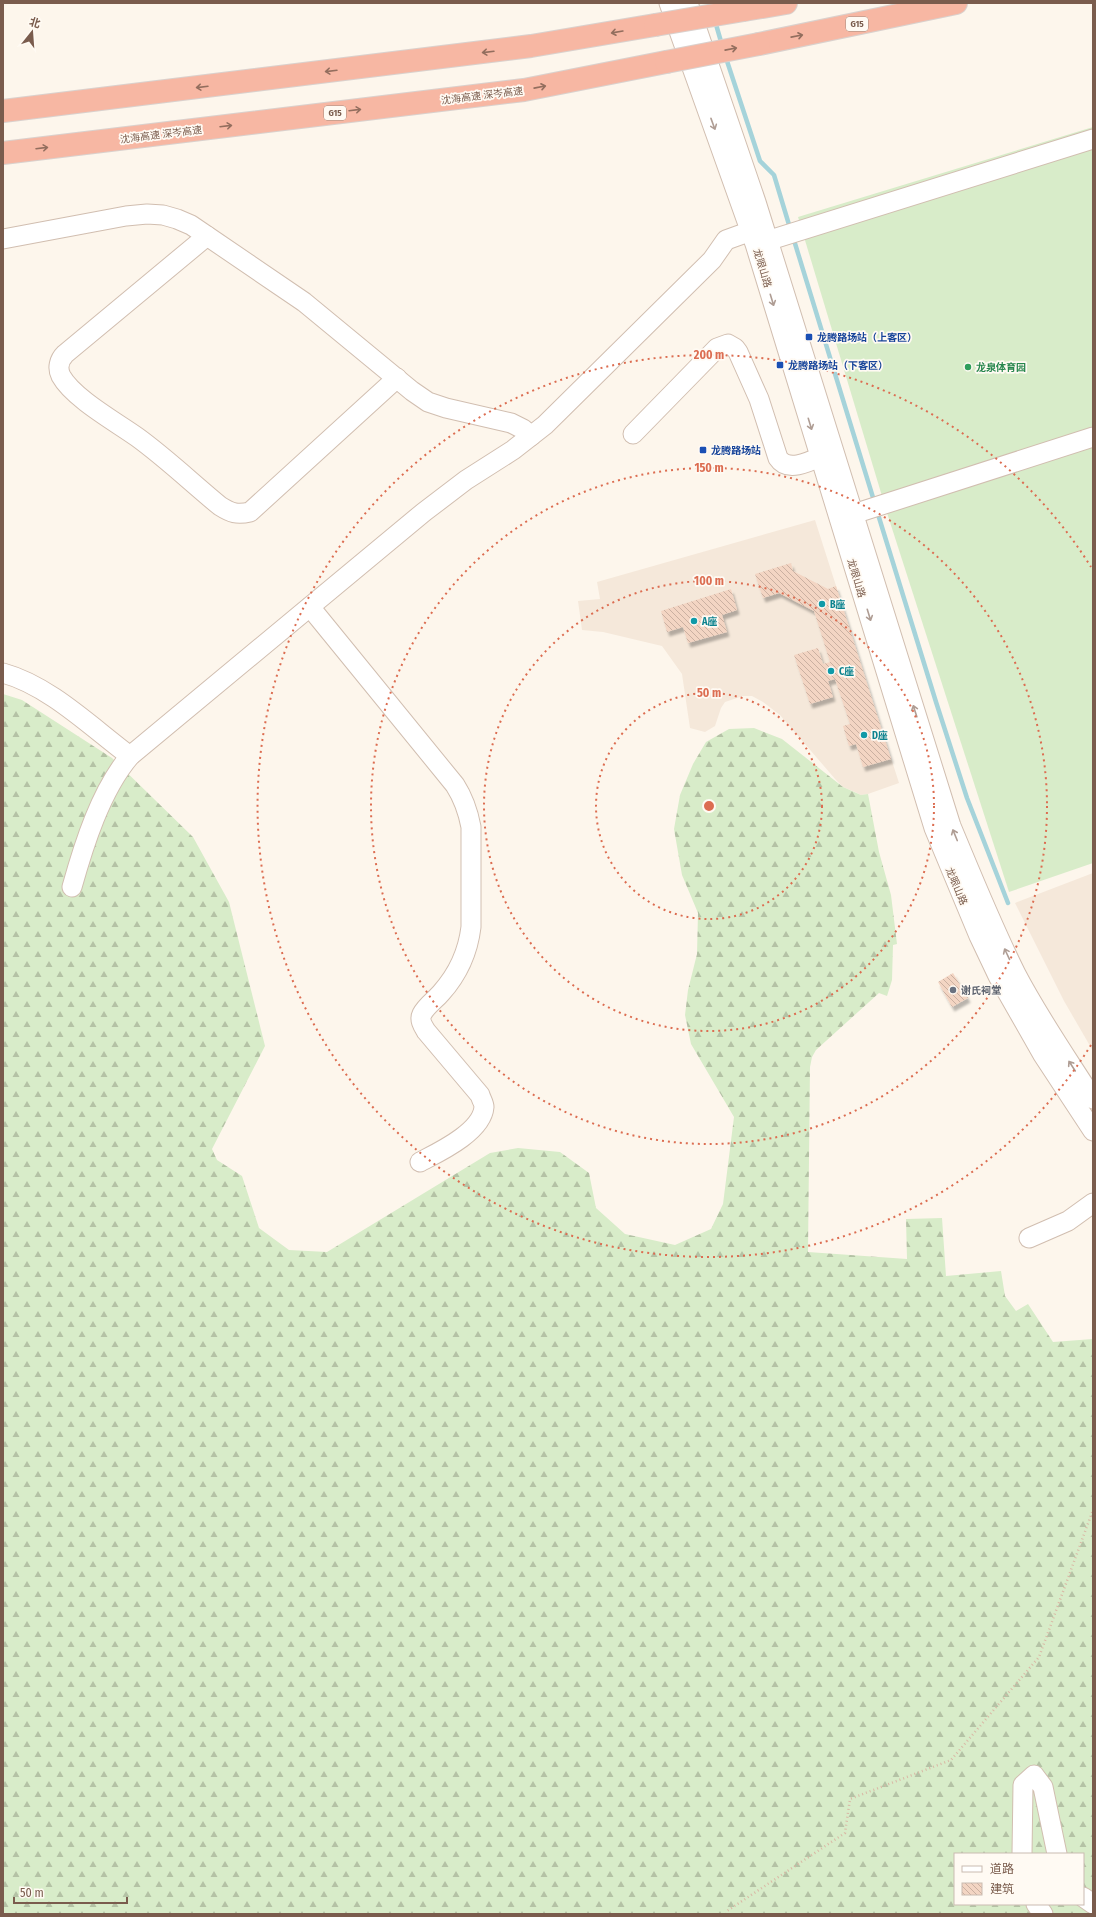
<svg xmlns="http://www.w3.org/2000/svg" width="1096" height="1917" viewBox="0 0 1096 1917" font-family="'Fira Sans Condensed','Noto Sans SC',sans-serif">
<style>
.residential{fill:#f5e8da}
.forest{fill:url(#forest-firs);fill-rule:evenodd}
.garden{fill:#d8ecc9}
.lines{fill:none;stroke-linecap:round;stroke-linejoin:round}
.stream{stroke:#a5d3da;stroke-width:4.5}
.building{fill:url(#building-back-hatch);filter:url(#shadow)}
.minor-casing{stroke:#d1beb0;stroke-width:21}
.highway-casing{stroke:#dad1cd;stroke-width:24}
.path{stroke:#d9b8a5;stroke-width:2.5;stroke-dasharray:1 3;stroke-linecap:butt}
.minor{stroke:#fff;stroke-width:19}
.highway{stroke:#f7b7a3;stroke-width:22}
.highway-bridge-casing{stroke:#dad1cd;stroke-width:24;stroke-linecap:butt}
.highway-bridge{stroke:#f7b7a3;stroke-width:22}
.oneway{stroke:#936e5e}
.oneway2{stroke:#af9d94}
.ring{fill:none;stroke:#dc6d51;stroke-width:2;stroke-dasharray:2 4}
.transit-dot{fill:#1a4fb4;stroke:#fffaf3;stroke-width:1.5}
.leisure-dot{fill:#2e9e5b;stroke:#fffaf3;stroke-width:1.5}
.culture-dot{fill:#0f9aa8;stroke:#fffaf3;stroke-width:1.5}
.worship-dot{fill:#6b7280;stroke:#fffaf3;stroke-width:1.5}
.labels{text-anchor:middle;stroke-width:3.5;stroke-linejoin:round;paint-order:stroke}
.shield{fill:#fffaf3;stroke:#a28b7f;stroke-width:1}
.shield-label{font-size:9px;font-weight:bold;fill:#7a5c4d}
.street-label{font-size:10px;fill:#7a5c4d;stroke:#fffaf3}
.transit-label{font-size:10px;font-weight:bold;fill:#164399;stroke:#fffaf3;text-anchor:start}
.leisure-label{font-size:10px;font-weight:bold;fill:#27864d;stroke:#fffaf3;text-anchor:start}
.culture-label{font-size:10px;font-weight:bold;fill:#0d838f;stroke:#fffaf3;text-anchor:start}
.worship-label{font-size:10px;font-weight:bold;fill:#5b616d;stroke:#fffaf3;text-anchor:start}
.centre{fill:#dc6d51;stroke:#fffaf3;stroke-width:2}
.ring-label{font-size:12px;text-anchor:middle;font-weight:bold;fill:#dc6d51;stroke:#fffaf3;stroke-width:3.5;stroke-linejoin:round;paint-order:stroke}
</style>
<defs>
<pattern id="forest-firs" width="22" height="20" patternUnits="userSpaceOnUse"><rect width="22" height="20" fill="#d8ecc9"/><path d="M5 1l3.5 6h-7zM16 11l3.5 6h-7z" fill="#b4c2a5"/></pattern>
<pattern id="building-back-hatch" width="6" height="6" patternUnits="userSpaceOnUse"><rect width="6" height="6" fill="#f3d5c3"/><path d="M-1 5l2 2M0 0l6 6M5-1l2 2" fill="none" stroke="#cab0a1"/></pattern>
<filter id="shadow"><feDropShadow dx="2.5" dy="4.5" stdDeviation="1" flood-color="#0004"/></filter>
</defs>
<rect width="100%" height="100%" fill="#fdf6ec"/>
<g class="residential">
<polygon points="815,520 899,783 868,794 861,795 855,792 843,787 836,780 780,715 763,702 752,696 743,696 725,702 721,708 715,726 705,732 690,728 682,674 662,646 603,632 582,630 578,601 600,599 597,582"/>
<polygon points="1093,873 1093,1051 1064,1001 1015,903"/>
</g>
<path class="forest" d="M 3,694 L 22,700 L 112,758 L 193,837 L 229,902 L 265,1046 L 212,1149 L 217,1160 L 242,1176 L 259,1228 L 289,1250 L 327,1252 L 490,1153 L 518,1148 L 560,1152 L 589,1173 L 596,1208 L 625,1234 L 675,1245 L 711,1229 L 723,1204 L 734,1117 L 691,1044 L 685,1015 L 688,990 L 697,954 L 698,913 L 682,875 L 674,829 L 680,795 L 693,764 L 706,742 L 729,729 L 754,728 L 782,739 L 843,787 L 861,795 L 868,794 L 879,852 L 891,895 L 897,944 L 893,945 L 892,980 L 887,996 L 879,993 L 816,1050 L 812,1057 L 810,1067 L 808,1252 L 907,1259 L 906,1219 L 942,1218 L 946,1276 L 1001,1271 L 1005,1296 L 1016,1311 L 1028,1304 L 1053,1342 L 1093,1339 L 1093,1914 L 3,1914 ZM 955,1854 L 1083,1854 L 1083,1904 L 955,1904 Z"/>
<polygon class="garden" points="1093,127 1093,863 1009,892 888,516 798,217"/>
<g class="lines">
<g class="stream">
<polyline points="715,21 722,45"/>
<polyline points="725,55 760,161 774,175 790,228"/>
<polyline points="793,237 875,504"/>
<polyline points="877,511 936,702 967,798 1008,903"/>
</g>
</g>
<g class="building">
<polygon points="791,563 793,571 828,589 836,586 891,759 863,767 856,744 849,746 843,726 850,724 835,679 828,681 833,697 810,704 794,655 818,648 823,664 830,662 814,611 779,593 763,598 755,574"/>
<polygon points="731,589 737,610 722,615 727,632 688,643 683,627 667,632 661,611"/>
<polygon points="953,973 968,998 952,1007 938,982"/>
</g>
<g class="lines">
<g class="minor-casing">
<g id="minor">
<polyline points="669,3 755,244 934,828 979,936 998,976 1043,1055 1093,1131"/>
<path d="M 688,3 L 756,202 L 951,826 C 972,876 992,926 1016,974 C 1039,1018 1067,1058 1093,1099"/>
<path d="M 207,236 L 65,354 C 59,360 57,368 61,376 C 73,398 116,422 137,437 C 166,458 192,483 220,506 C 231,513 237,515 250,512 L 397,378"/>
<polyline points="3,239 126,216 147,214 163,215 177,219 191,225 304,302 412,391 428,402 446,408 511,423 523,429 531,436"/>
<polyline points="757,244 1093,139"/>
<path d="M 633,434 L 717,348 L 728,344 L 735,348 L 738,352 L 759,399 L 778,458 C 789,475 816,458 831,452"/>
<polyline points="841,518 1093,437"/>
<path d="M 310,607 L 455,785 C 464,799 468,811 471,827 L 471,927 C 468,952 458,974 441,993 C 435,1000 426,1006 422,1014 C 419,1020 423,1026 426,1031 L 480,1095 C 481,1099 484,1103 484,1107 C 482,1132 439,1152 420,1162"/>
<path d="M 3,673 C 50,686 91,727 130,756"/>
<path d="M 72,887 C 84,844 101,790 130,756 L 424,512 L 466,480 L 513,450 L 545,425 L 712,260 L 726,240 L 762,227"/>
<polyline points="1029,1238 1068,1221 1093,1203"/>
<polyline points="1022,1854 1023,1785 1034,1775 1043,1787 1057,1854"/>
<polyline points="1083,1897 1093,1904"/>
<polyline points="1036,1904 1043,1914"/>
</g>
</g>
<g class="highway-casing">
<g id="highway">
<polyline points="744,10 786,3"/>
<polyline points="759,44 956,3"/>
<polyline points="3,111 531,46 655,25"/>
<polyline points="3,153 524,90 666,62"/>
</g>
</g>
<polyline class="path" points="726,1914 727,1911 845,1833 850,1799 951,1760 1039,1657 1093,1510"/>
<use href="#minor" class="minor"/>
<use href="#highway" class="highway"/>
<g class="highway-bridge-casing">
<g id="highway-bridge">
<polyline points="655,25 744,10"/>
<polyline points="666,62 759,44"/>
</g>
</g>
<use href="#highway-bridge" class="highway-bridge"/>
</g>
<defs><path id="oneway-shaft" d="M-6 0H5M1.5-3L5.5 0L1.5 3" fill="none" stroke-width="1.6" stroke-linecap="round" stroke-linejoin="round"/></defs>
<g class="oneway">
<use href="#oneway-shaft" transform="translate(617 32) rotate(170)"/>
<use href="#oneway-shaft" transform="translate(797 36) rotate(-11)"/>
<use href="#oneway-shaft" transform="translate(731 49) rotate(-11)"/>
<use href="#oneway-shaft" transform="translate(488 52) rotate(173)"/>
<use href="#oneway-shaft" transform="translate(331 71) rotate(173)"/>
<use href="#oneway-shaft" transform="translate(202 87) rotate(173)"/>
<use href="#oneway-shaft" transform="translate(540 87) rotate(-11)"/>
<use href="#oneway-shaft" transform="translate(355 110) rotate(-7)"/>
<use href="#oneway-shaft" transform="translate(226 126) rotate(-7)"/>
<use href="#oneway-shaft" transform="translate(42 148) rotate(-7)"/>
</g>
<g class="oneway2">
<use href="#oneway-shaft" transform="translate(713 124) rotate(70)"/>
<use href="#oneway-shaft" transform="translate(772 300) rotate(73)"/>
<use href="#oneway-shaft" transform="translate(810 424) rotate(73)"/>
<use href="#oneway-shaft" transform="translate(869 615) rotate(73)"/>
<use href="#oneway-shaft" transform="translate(915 711) rotate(-108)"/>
<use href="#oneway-shaft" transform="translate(955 835) rotate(-112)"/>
<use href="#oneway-shaft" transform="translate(1007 954) rotate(-115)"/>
<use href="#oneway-shaft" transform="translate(1072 1066) rotate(-123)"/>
</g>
<g class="ring">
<circle cx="709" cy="806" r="113"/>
<circle cx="709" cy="806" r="225"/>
<circle cx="709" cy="806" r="338"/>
<path d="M1091 1045A451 451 0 1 1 1091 567"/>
</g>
<g class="transit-dot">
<rect x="805" y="333" width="8" height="8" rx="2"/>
<rect x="776" y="361" width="8" height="8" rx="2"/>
<rect x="699" y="446" width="8" height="8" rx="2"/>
</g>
<circle class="leisure-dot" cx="968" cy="367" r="4"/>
<g class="culture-dot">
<circle cx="822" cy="604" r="4"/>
<circle cx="694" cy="621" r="4"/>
<circle cx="831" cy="671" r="4"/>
<circle cx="864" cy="735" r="4"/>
</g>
<circle class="worship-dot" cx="953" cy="990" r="4"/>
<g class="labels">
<g class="shield">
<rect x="846" y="17" width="22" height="14" rx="3"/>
<rect x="324" y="106" width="22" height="14" rx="3"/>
</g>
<g class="shield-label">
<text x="857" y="27">G15</text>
<text x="335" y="116">G15</text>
</g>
<g class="street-label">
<text transform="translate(482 95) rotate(-7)" y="4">沈海高速 深岑高速</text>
<text transform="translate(161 134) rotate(-7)" y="4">沈海高速 深岑高速</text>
<text transform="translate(763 268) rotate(73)" y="4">龙眼山路</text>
<text transform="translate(857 578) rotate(73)" y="4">龙眼山路</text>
<text transform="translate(957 886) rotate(67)" y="4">龙眼山路</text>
</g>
<g class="transit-label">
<text x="817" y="341">龙腾路场站（上客区）</text>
<text x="788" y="369">龙腾路场站（下客区）</text>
<text x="711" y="454">龙腾路场站</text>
</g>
<g class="leisure-label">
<text x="976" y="371">龙泉体育园</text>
</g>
<g class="culture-label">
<text x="830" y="608">B座</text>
<text x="702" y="625">A座</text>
<text x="839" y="675">C座</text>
<text x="872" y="739">D座</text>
</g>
<g class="worship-label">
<text x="961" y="994">谢氏祠堂</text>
</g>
</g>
<circle cx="709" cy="806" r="6" class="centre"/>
<g class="ring-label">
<text x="709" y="359">200 m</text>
<text x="709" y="472">150 m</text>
<text x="709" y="585">100 m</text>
<text x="709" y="697">50 m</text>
</g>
<rect width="1096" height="1917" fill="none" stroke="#7a5c4d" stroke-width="8"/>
<rect x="954" y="1853" width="130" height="52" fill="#fffaf3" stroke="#cabbb1"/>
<rect x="962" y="1866" width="20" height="6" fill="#ffffff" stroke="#cabbb1"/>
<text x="990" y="1873" font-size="12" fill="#7a5c4d">道路</text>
<rect x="962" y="1883" width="20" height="12" fill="url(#building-back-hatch)" stroke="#cabbb1"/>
<text x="990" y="1893" font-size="12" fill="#7a5c4d">建筑</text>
<g transform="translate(32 32) rotate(17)" stroke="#fffaf3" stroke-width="3" paint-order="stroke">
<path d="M0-3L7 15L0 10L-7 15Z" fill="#7a5c4d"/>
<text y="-6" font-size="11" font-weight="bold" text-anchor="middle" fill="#7a5c4d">北</text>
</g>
<path d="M14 1897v6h113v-6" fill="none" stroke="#7a5c4d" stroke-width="2"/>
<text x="20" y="1897" font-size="12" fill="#7a5c4d" stroke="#fffaf3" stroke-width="3" paint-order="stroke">50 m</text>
</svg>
